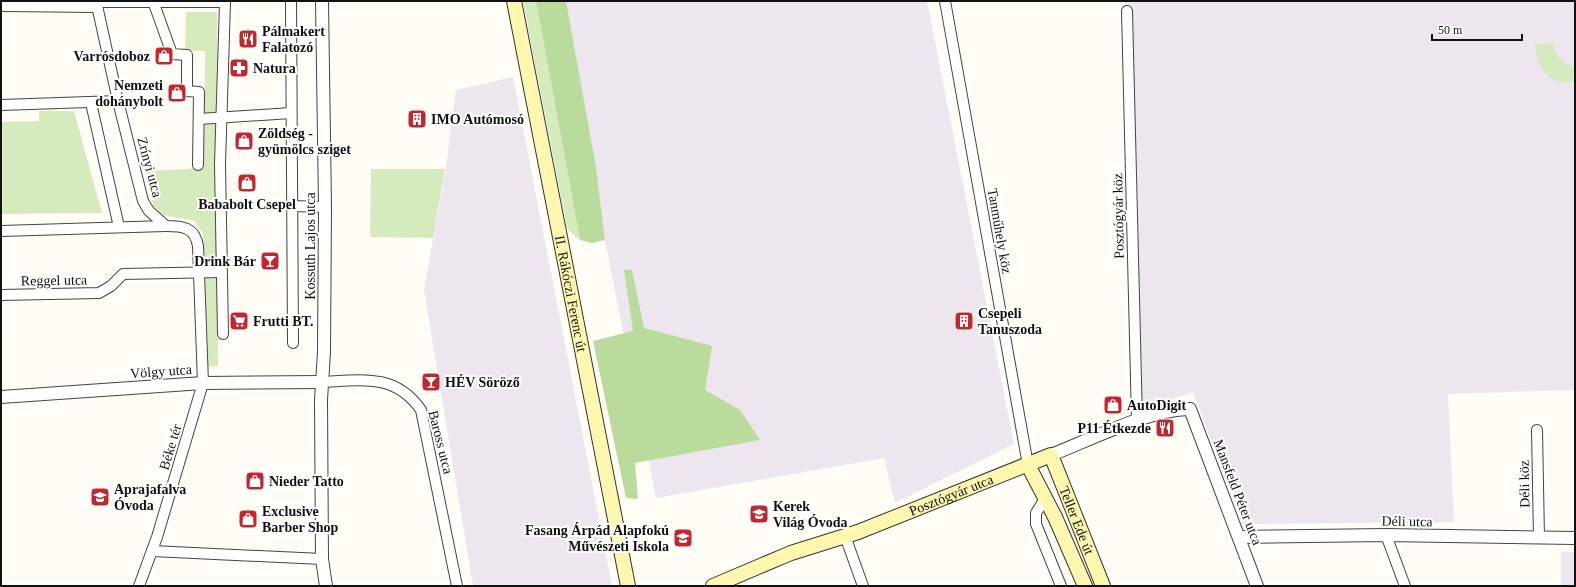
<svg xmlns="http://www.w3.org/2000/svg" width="1576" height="587" viewBox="0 0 1576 587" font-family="Georgia,serif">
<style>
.industrial{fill:#eee6ef}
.green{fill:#d5ebbd}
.forest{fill:#b9dc9c}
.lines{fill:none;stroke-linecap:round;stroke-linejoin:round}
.minor-casing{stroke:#444;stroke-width:12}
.tertiary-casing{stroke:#444;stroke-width:14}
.secondary-casing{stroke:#333;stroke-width:16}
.minor{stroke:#fff;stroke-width:10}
.tertiary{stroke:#fff;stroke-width:12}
.secondary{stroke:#fff6b0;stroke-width:14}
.labels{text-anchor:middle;stroke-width:4;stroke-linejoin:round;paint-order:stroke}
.poi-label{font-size:14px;font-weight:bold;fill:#111;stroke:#fff;text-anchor:start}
.street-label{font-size:14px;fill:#111;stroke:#fff}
</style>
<rect width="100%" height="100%" fill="#fffdf5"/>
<g class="industrial">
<polygon points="566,1 927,1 1014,444 895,503 884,458 656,498 605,240 596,167"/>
<polygon points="1125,1 1575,1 1575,390 1448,394 1454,522 1242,524 1193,392 1141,411"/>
<polygon points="513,77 559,313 612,586 473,586 424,290 446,167 456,90"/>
<rect x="1561" y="552" width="14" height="34"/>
</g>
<g class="green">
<polygon points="523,1 536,1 580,240 573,235 567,228"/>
<path d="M 186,12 L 217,12 L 218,366 L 207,367 L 203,233 L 194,221 C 185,218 174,218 164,215 C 149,210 149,185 146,171 L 204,168 L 205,51 L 185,51 Z"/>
<path d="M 1553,43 C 1555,56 1563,63 1575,69 L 1575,82 C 1570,82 1564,83 1559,82 C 1542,77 1536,59 1535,44 Z"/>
<polygon points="39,111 74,111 102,213 1,214 1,112 2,122 39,121"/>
<polygon points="371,169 445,169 433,238 370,237"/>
</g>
<g class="forest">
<polygon points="536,1 566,1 596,167 605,240 592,243 580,240"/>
<polygon points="624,270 632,270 644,328 712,346 705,390 740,410 760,440 635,463 638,499 626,498 593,341 633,331"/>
</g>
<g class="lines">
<g class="minor-casing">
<g id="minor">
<path d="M 96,1 L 118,101 L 143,201 L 149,211 L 166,226 C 182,226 195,227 198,246 L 203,383 L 157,537 L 139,586"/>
<polyline points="153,1 172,54 187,55 187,91 199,92 198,165"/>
<polyline points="291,1 293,343"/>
<polyline points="945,1 1028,465"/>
<polyline points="96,2 225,2 220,164 223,334"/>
<polyline points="1,6 97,7"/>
<polyline points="1127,11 1137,421"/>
<polyline points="91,103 119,227"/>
<polyline points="1,105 118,101"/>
<polyline points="199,119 291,113"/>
<polyline points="292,206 325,207"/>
<polyline points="1,231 166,226"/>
<polyline points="1,295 99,293 111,286 123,274 221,272"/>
<path d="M 322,382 C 362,380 395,373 421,410 L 457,586"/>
<polyline points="1537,430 1539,538"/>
<polyline points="1046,497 1036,513 1036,524 1061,586"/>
<polyline points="1386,535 1405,586"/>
<polyline points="845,536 863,586"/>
<polyline points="152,551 322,559"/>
</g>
</g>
<g class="tertiary-casing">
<g id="tertiary">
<polyline points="322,1 325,207 324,352 321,400 322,559 326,586"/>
<polyline points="1,397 203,383 322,382"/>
<path d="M 1051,455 C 1089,440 1151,409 1190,409 L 1257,586"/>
<polyline points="1239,537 1386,535 1575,538"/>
</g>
</g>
<g class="secondary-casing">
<g id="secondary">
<path id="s1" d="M 514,1 L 628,586"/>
<polyline points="1028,465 1055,517 1085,586"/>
<path id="s2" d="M 713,586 L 791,553 L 858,532 L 1051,455 L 1103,586"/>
</g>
</g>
<use href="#minor" class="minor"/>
<use href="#tertiary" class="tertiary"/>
<use href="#secondary" class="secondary"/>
</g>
<defs>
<g id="restaurant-square" transform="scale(1)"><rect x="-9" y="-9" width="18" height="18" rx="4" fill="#c4262e" stroke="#fff"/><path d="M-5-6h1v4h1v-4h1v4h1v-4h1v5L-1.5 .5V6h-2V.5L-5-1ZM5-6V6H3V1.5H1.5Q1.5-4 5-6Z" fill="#fff"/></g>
<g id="shop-square" transform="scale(1)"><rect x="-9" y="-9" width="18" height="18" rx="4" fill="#c4262e" stroke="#fff"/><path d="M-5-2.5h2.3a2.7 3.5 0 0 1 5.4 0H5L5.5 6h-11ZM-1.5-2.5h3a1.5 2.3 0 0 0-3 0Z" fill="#fff"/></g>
<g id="pharmacy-square" transform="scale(1)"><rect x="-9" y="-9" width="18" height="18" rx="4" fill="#c4262e" stroke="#fff"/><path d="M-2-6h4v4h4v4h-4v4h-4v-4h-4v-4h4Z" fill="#fff"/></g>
<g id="building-square" transform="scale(1)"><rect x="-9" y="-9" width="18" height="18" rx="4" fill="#c4262e" stroke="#fff"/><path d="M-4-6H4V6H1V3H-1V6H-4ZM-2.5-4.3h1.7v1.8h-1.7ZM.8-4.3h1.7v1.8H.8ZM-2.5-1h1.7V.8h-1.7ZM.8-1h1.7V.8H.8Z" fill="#fff"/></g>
<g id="bar-square" transform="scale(1)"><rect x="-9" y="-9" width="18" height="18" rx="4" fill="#c4262e" stroke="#fff"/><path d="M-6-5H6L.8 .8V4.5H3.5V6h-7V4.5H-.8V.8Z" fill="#fff"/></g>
<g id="supermarket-square" transform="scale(1)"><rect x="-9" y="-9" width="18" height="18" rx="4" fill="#c4262e" stroke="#fff"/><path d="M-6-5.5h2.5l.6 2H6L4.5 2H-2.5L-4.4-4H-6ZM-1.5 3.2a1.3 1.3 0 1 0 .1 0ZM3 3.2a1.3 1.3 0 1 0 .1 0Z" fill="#fff"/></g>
<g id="school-square" transform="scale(1)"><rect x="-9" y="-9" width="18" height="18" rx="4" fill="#c4262e" stroke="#fff"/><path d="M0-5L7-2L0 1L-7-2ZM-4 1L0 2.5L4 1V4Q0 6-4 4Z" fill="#fff"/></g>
</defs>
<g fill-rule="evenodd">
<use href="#restaurant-square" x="248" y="39"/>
<use href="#shop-square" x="164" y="56"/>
<use href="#pharmacy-square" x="239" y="68"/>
<use href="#shop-square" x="177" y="93"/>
<use href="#building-square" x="417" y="119"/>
<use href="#shop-square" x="244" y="141"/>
<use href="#shop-square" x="247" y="183"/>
<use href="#bar-square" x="270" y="261"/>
<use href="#supermarket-square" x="239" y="321"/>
<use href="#building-square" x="964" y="321"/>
<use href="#bar-square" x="431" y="382"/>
<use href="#shop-square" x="1113" y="405"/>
<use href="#restaurant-square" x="1165" y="428"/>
<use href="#shop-square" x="255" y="481"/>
<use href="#school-square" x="100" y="497"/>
<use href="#school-square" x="759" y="514"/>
<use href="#shop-square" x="248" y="519"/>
<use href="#school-square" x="683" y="538"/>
</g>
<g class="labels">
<g class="poi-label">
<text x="262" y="36">Pálmakert<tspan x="262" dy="16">Falatozó</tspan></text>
<text x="150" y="61" text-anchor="end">Varrósdoboz</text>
<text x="253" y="73">Natura</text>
<text x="163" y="90" text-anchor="end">Nemzeti<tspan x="163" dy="16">dohánybolt</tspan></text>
<text x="431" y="124">IMO Autómosó</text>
<text x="258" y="138">Zöldség -<tspan x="258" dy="16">gyümölcs sziget</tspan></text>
<text x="247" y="209" text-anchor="middle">Bababolt Csepel</text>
<text x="256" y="266" text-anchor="end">Drink Bár</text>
<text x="978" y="318">Csepeli<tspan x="978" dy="16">Tanuszoda</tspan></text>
<text x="253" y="326">Frutti BT.</text>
<text x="445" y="387">HÉV Söröző</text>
<text x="1127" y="410">AutoDigit</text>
<text x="1151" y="433" text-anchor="end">P11 Étkezde</text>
<text x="269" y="486">Nieder Tatto</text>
<text x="114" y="494">Aprajafalva<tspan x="114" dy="16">Óvoda</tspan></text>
<text x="773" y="511">Kerek<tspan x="773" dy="16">Világ Óvoda</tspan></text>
<text x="262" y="516">Exclusive<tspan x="262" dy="16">Barber Shop</tspan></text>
<text x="669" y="535" text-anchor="end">Fasang Árpád Alapfokú<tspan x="669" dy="16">Művészeti Iskola</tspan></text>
</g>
<g class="street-label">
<text transform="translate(150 167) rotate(75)" y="5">Zrínyi utca</text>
<text transform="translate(1118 216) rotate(-91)" y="5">Posztógyár köz</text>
<text transform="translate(1000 231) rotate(80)" y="5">Tanműhely köz</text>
<text transform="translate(310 246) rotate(-90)" y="5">Kossuth Lajos utca</text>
<text transform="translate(54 280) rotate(-1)" y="5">Reggel utca</text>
<text dy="5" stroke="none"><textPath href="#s1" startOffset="298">II. Rákóczi Ferenc út</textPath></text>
<text transform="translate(161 371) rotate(-4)" y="5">Völgy utca</text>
<text transform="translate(441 442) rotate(76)" y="5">Baross utca</text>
<text transform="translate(170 447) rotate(-73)" y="5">Béke tér</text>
<text transform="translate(1524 484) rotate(-91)" y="5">Déli köz</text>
<text transform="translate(1238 492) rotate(69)" y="5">Mansfeld Péter utca</text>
<text dy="5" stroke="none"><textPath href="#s2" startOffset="255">Posztógyár utca</textPath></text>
<text dy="5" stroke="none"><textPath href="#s2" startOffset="433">Teller Ede út</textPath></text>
<text transform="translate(1407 521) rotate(1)" y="5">Déli utca</text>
</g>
</g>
<rect width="1576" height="587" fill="none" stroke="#111111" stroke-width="4"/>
<path d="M1432 34v6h90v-6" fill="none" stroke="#111111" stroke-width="2"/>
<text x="1438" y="34" font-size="12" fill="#111111" stroke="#ffffff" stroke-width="3" paint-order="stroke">50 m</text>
</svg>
